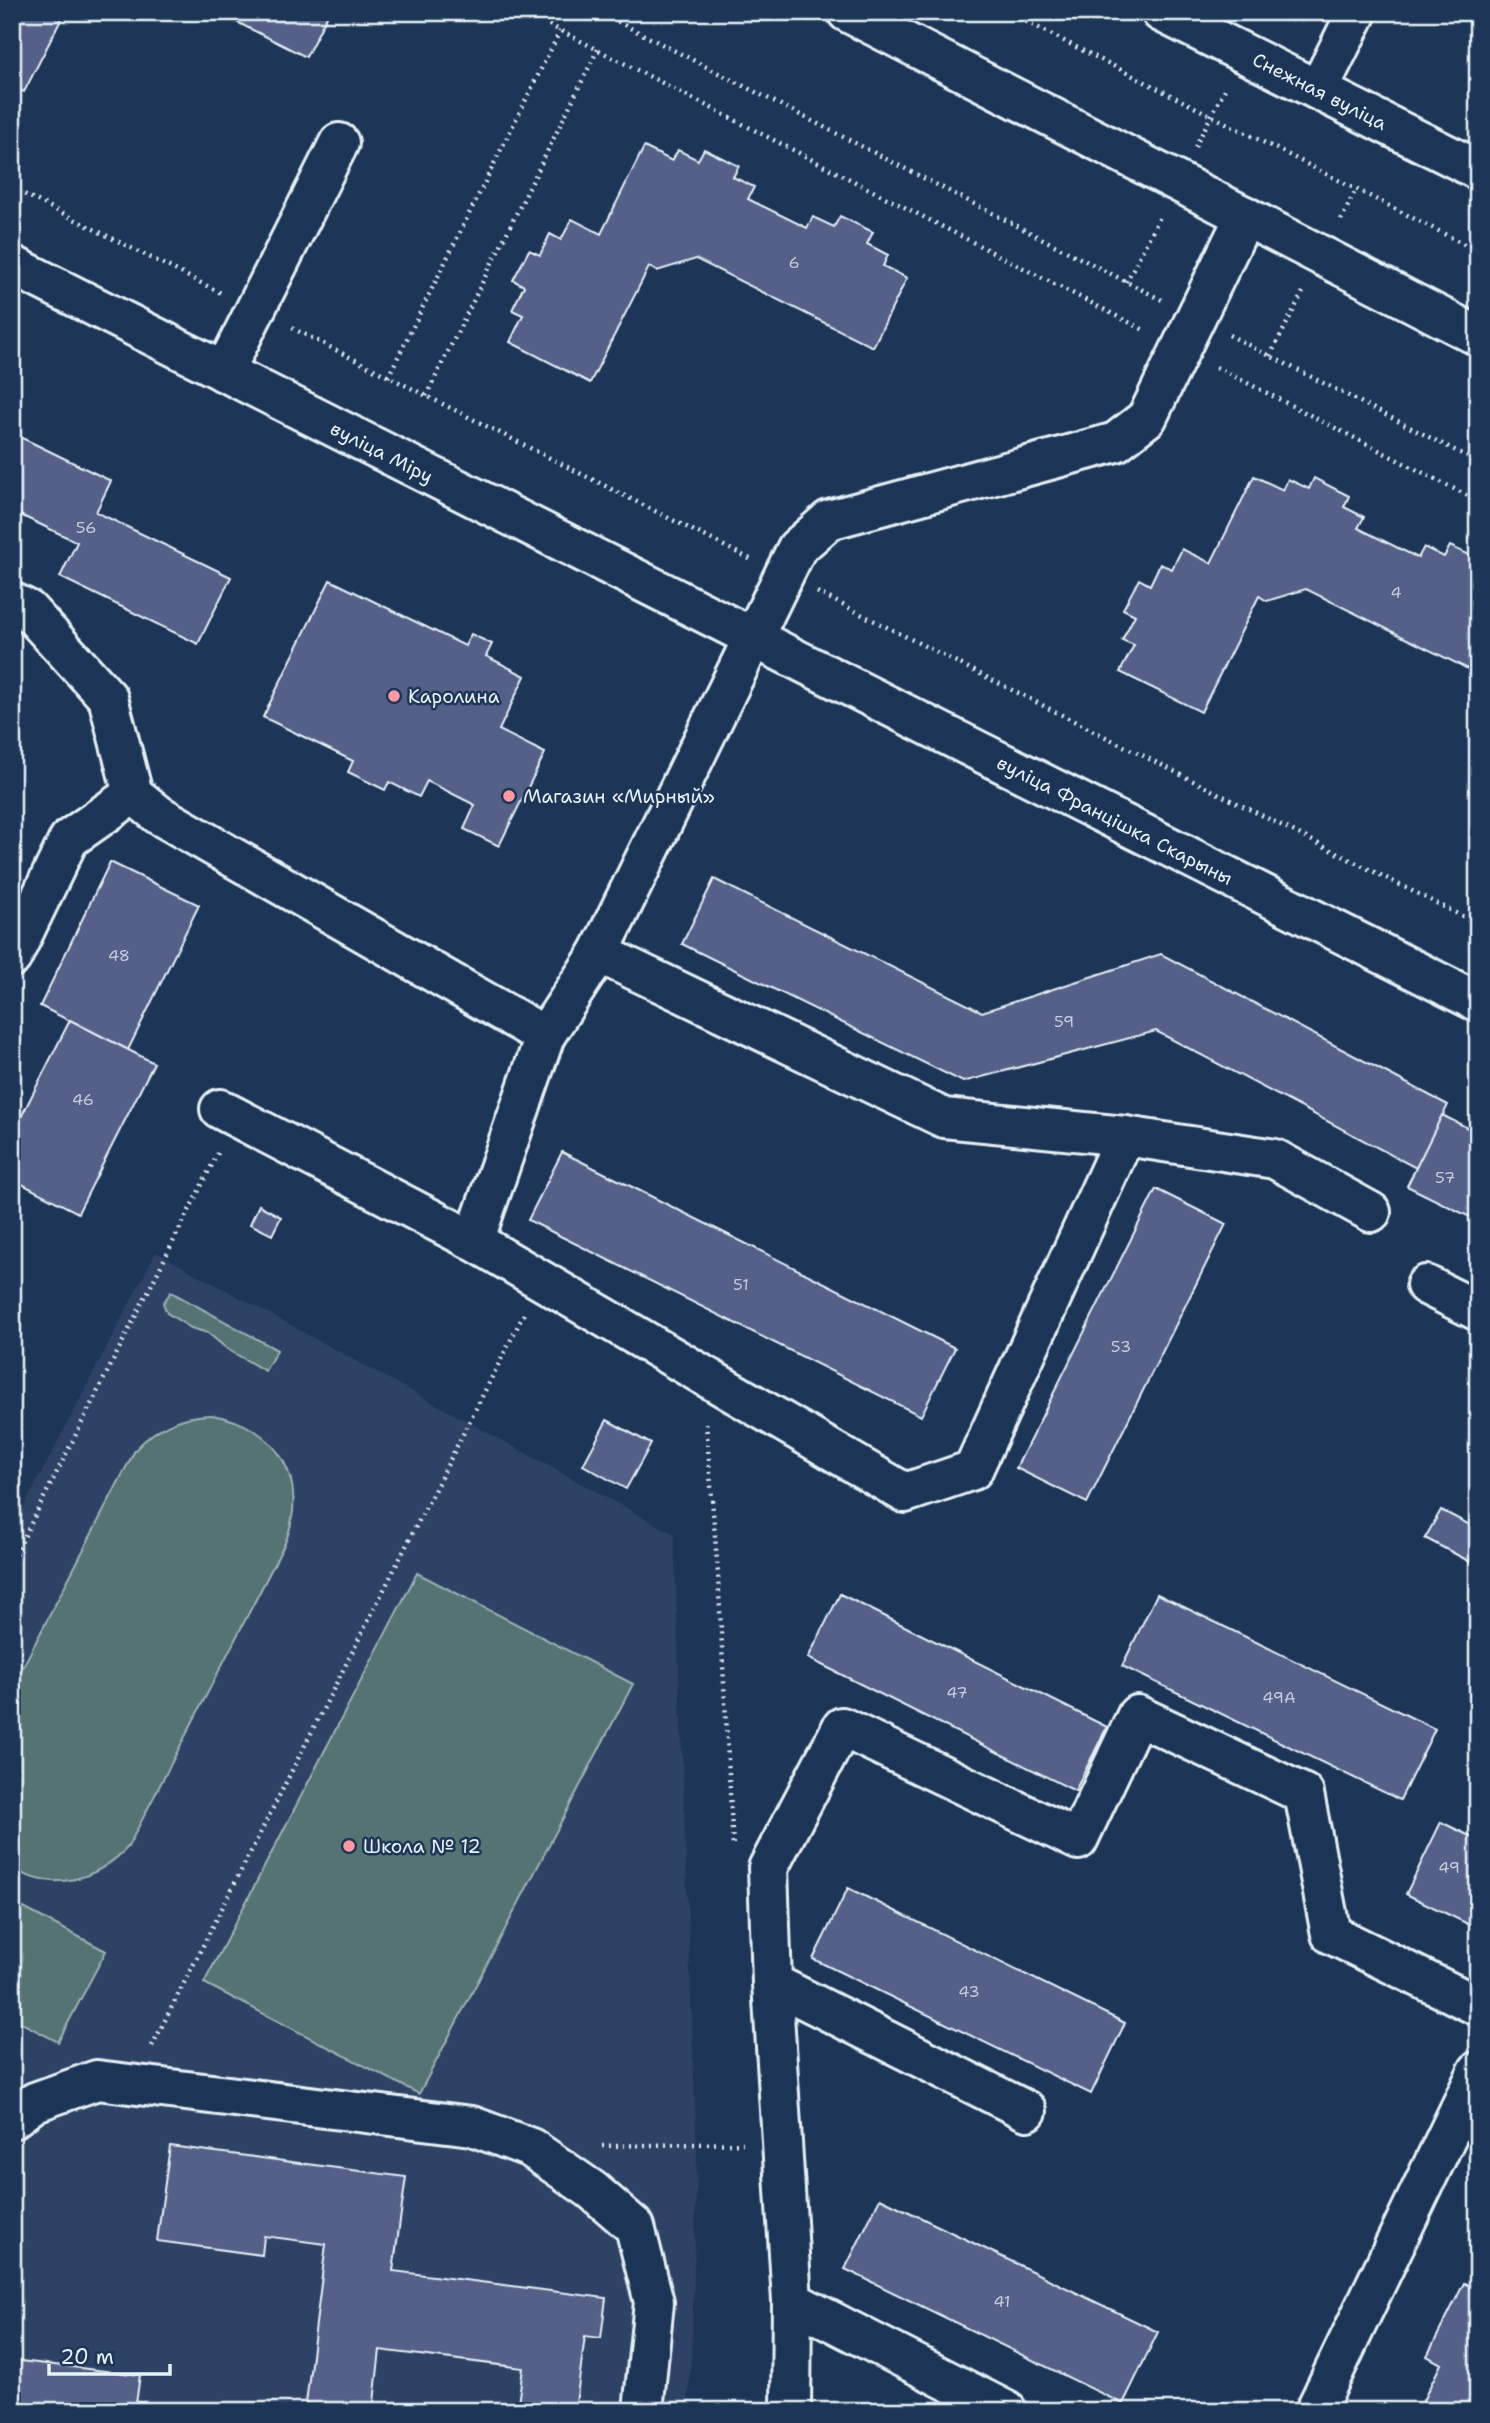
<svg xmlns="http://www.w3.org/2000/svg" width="1490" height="2423" viewBox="0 0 1490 2423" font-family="'Shantell Sans',sans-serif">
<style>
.built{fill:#2e4266}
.green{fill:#547372;stroke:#9eb2b5;stroke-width:2}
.building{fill:#556188;stroke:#e8f1f8;stroke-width:2}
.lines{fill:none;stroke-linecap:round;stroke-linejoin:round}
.minor-casing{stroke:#e8f1f8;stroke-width:44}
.major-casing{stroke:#e8f1f8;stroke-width:44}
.path{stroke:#e8f1f8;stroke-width:4.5;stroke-dasharray:2 5;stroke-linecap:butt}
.minor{stroke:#1d3557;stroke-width:38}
.major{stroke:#1d3557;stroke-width:38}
.poi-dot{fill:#ff9aa2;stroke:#1d3557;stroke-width:2.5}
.labels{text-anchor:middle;stroke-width:5;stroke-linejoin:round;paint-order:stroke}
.number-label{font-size:16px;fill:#c3cddc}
.street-label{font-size:19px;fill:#e8f1f8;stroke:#1d3557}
.poi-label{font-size:19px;fill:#e8f1f8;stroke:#1d3557;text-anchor:start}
</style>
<rect width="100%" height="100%" fill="#1d3557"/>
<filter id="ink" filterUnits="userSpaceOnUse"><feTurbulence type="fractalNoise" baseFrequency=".0143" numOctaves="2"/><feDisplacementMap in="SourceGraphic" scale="14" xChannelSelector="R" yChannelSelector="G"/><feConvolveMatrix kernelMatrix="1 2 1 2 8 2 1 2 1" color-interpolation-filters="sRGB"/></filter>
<g filter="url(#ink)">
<polygon class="built" points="156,1252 674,1534 697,2158 692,2347 687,2411 12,2411 12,1530"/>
<g class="green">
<polygon points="171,1292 277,1350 265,1371 227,1349 208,1333 191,1328 167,1313 163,1303"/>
<path d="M 212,1415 C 278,1426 310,1480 285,1543 L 128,1847 C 97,1879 53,1894 12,1868 L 12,1688 L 135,1450 C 157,1426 180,1416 212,1415 Z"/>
<polygon points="417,1573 633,1684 419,2094 204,1983"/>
<polygon points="12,1902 106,1951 58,2042 12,2018"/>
</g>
<g class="building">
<polygon points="12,12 65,12 24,92 12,86"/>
<polygon points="217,12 329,12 306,57"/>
<polygon points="1478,12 1478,24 1452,13 1453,12"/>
<polygon points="644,147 672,161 678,150 698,160 704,149 739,166 733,177 754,187 748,199 807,228 813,217 834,227 840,216 873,232 867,244 888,255 883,266 907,278 873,347 696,259 657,271 649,267 590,383 510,342 523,315 512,310 524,286 513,280 529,250 540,255 550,234 561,240 572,219 601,234"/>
<polygon points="12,433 111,481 96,512 231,577 198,644 60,577 77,542 12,511"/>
<polygon points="1254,476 1283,490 1288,479 1309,489 1314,478 1349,496 1344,507 1364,517 1358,528 1418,558 1424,547 1444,557 1450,546 1478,559 1478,674 1306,589 1267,601 1259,596 1201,712 1120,672 1134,645 1122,640 1135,615 1123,609 1139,579 1150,585 1160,564 1172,569 1182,549 1211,563"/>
<polygon points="330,580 465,646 471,634 492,644 486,656 525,676 499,730 545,753 499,846 464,829 475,805 427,781 419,797 389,782 385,790 348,772 353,761 263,717"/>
<polygon points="110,862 199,905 128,1050 40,1006"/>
<polygon points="714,879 982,1012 1161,954 1448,1105 1416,1168 1156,1031 963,1082 682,944"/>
<polygon points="70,1020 154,1063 78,1213 12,1179 12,1135"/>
<polygon points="1442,1115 1478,1133 1478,1221 1407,1186"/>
<polygon points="562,1152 955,1348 921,1416 528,1220"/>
<polygon points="1156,1189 1226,1224 1087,1503 1016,1468"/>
<polygon points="259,1205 281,1217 272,1235 250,1224"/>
<polygon points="607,1420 651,1444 626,1489 583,1465"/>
<polygon points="1441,1510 1478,1529 1478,1566 1425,1538"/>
<polygon points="840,1594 1107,1727 1075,1791 808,1658"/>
<polygon points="1157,1594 1435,1729 1400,1800 1122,1666"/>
<polygon points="1441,1822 1478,1840 1478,1929 1406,1894"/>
<polygon points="848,1888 1125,2023 1091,2094 813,1959"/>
<polygon points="170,2146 406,2177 393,2271 606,2298 601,2338 585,2336 575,2411 517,2411 523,2368 380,2350 373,2411 305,2411 326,2244 264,2236 262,2255 157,2241"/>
<polygon points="880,2198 1158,2332 1123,2404 845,2269"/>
<polygon points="1464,2283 1478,2290 1478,2411 1418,2411 1441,2364 1427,2356"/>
<polygon points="12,2360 140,2375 135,2411 12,2411"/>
</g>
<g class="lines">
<g class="minor-casing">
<g id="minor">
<polyline points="1161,12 1478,170"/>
<polyline points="1318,90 1357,12"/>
<polyline points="12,265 1478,1002"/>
<polyline points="224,372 339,143"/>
<polyline points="12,602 28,610 108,698 133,794 159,815 545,1036 474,1241"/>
<polyline points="599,953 797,548 829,520 1116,442 1147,418 1245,216"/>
<polyline points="12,957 69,839 133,794"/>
<polyline points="545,1036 599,953 944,1118 1125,1136 1275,1159 1371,1212"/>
<polyline points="220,1109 474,1241 905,1493 973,1470 1125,1136"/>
<polyline points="1426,1285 1478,1311"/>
<polyline points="772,1983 1027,2111"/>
<polyline points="12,2119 35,2102 97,2080 472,2126 531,2148 592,2190 635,2227 654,2302 643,2411"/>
<polyline points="792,2301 1007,2411"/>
<polyline points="791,2411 792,2301 772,1983 768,1868 842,1727 1078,1840 1137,1715 1304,1794 1331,1934 1478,2006"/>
<polyline points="1315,2411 1478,2071"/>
</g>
</g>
<g class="major-casing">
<polyline id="major" points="847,12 1478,336"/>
</g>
<g class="path">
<polyline points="524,12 1146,331"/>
<polyline points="599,12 1162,300"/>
<polyline points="1007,12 1478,251"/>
<polyline points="1195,147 1225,89"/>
<polyline points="12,188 221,293"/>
<polyline points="1341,220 1356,189"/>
<polyline points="1126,282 1160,217"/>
<polyline points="292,328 750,559"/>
<polyline points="1229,335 1478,462"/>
<polyline points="1270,356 1304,290"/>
<polyline points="1216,367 1478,501"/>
<polyline points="388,377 560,31"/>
<polyline points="426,396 598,49"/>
<polyline points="817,592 1478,924"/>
<polyline points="706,1423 718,1574 733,1848"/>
<polyline points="12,1561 218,1153"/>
<polyline points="152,2046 524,1314"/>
<polyline points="602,2146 743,2143"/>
</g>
<use href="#minor" class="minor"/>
<use href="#major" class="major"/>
</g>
</g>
<g class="poi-dot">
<circle cx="394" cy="696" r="7"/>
<circle cx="509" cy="796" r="7"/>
<circle cx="349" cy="1846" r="7"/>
</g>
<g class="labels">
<g class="number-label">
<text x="794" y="268">6</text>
<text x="86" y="533">56</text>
<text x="1396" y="598">4</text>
<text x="119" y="961">48</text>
<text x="1064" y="1027">59</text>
<text x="83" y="1105">46</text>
<text x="1445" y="1183">57</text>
<text x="741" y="1290">51</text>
<text x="1121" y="1352">53</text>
<text x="957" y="1698">47</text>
<text x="1279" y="1703">49А</text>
<text x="1449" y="1873">49</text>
<text x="969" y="1997">43</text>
<text x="1002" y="2307">41</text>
</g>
<g class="street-label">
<text transform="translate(1320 91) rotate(27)" y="7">Снежная вуліца</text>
<text transform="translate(382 452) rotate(27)" y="7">вуліца Міру</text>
<text transform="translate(1115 820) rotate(27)" y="7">вуліца Францішка Скарыны</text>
</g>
<g class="poi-label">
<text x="408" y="703">Каролина</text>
<text x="523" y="803">Магазин «Мирный»</text>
<text x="363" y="1853">Школа № 12</text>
</g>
</g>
<rect width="1490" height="2423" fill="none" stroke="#1d3557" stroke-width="42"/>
<rect x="21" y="21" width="1448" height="2381" fill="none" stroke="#e8f1f8" stroke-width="2.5" filter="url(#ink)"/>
<path d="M49 2364v10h121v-10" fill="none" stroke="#e8f1f8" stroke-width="3.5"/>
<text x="60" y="2364" font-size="21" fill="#e8f1f8" stroke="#1d3557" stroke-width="5" paint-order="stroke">20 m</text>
</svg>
